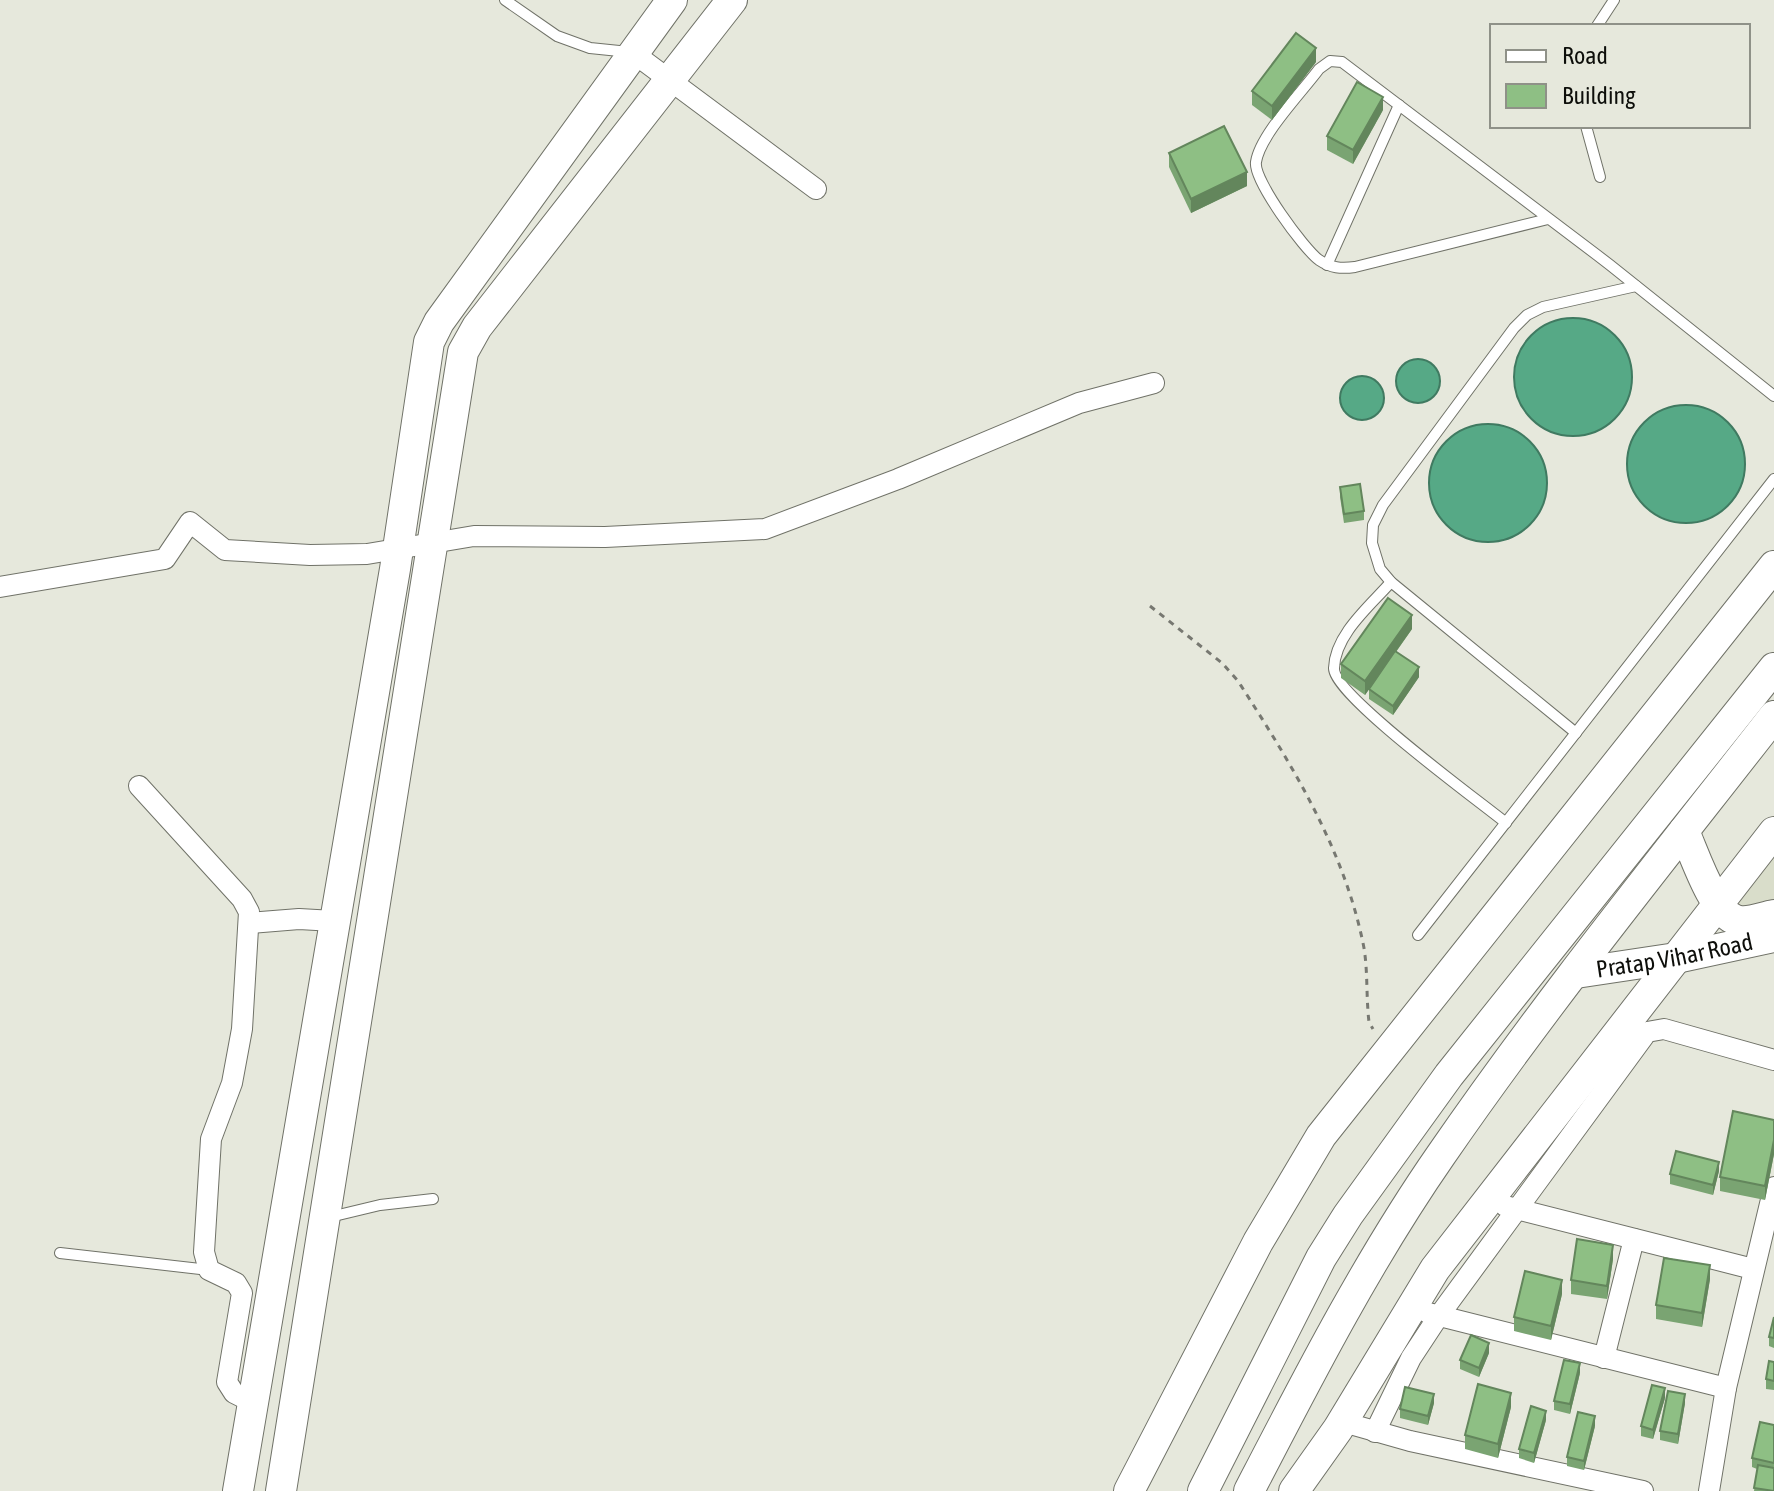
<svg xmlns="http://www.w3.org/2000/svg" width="1774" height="1491" viewBox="0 0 1774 1491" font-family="'Asap Condensed',sans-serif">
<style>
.built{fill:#d9ddca}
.water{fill:#56a986;stroke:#407a61;stroke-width:2}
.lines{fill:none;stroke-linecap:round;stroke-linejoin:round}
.lane-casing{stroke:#707268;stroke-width:12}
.street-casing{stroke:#707268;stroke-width:22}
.secondary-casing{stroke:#707268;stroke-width:32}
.path{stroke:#777871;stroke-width:3;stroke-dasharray:6 6;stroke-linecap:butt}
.lane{stroke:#fff;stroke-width:10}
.street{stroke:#fff;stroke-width:20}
.secondary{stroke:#fff;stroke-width:30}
.wall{fill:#7aa472}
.shaded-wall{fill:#63865c}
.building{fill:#8ebf84;stroke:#63865c;stroke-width:2}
.labels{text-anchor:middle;stroke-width:8;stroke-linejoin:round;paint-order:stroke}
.street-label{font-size:24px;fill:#0d0e0a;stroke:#e6e8dc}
</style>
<rect width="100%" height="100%" fill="#e6e8dc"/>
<polygon class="built" points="1774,854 1774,912 1732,907"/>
<g class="water">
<circle cx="1573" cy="377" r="59"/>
<circle cx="1418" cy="381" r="22"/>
<circle cx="1362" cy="398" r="22"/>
<circle cx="1686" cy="464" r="59"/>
<circle cx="1488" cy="483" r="59"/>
</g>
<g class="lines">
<g class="lane-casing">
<g id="lane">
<polyline points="505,0 557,36 590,48 629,52"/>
<polyline points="1597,26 1614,0"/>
<polyline points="1586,126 1600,177"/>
<path d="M 1548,219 L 1355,267 C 1341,269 1331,268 1319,260 C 1304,249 1253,180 1256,162 C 1260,135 1302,92 1319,69 L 1330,61 L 1342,62 L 1597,255 L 1610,265 L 1774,396"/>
<polyline points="1327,265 1399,105"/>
<path d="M 1391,582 C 1371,605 1335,634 1334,668 C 1332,694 1479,801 1506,823"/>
<polyline points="1576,733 1391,582 1380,569 1372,543 1373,525 1383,505 1514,328 1527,315 1543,307 1636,286"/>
<polyline points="1418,935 1774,479"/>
<polyline points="330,1217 380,1205 433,1199"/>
<polyline points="60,1253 209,1270"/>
</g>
</g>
<g class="street-casing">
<g id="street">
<polyline points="632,52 816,189"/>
<polyline points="0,587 165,559 190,522 225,550 310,555 367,554 474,536 605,537 765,529 898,479 1079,403 1154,383"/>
<polyline points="139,786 242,899 249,912 242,1029 232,1083 211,1139 204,1252 209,1270 236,1283 242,1293 227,1382 234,1393 252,1402"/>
<polyline points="249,923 299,919 334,921"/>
<polyline points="1505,1206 1753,1269"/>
<polyline points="1428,1313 1726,1388"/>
<polyline points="1604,1358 1634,1239"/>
<polyline points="1343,1422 1410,1441 1643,1491"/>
<polyline points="1375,1432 1411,1358 1438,1317 1647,1032 1664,1029 1774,1060"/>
<polyline points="1709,1491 1726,1388 1774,1187"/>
</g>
</g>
<g class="secondary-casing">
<g id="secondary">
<path d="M 1684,831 C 1694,853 1713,913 1736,920 C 1747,924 1762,917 1774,915"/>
<path id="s1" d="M 1576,973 L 1676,958 L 1774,937"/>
<polyline points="238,1491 395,569 429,342 439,322 672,0"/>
<polyline points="281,1491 463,352 477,327 732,0"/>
<polyline points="1129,1491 1258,1242 1321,1136 1774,566"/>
<polyline points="1203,1491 1321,1258 1348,1215 1449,1075 1774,668"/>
<path d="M 1249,1491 C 1308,1377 1368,1260 1441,1155 C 1545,1004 1661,861 1774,716"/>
<polyline points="1294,1491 1338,1429 1435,1269 1774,832"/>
</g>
</g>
<path class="path" d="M 1150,606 L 1222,663 L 1238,681 C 1292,765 1345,850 1364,948 C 1368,973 1366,997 1369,1022 L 1373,1029"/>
<use href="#lane" class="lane"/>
<use href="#street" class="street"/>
<use href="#secondary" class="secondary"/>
</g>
<g class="wall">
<polygon points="1316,62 1272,120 1252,105 1252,91"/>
<polygon points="1383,110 1353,164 1327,150 1327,136"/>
<polygon points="1169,153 1247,186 1191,213 1169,167"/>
<polygon points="1340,487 1364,511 1364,520 1344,523 1340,497"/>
<polygon points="1412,629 1396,652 1419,677 1393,715 1369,699 1369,689 1382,670 1365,695 1341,678 1341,664"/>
<polygon points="1774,1120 1774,1154 1765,1200 1720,1191 1720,1177"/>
<polygon points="1719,1171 1713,1195 1670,1184 1670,1174"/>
<polygon points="1613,1259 1607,1299 1571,1294 1571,1280"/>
<polygon points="1710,1279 1702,1327 1656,1319 1656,1305"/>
<polygon points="1562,1294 1551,1340 1514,1331 1514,1317"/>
<polygon points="1774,1317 1774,1348 1769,1346 1769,1337"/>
<polygon points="1489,1353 1479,1377 1460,1369 1460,1360"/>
<polygon points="1774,1362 1774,1390 1766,1389 1766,1379"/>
<polygon points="1580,1373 1570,1414 1554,1410 1554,1401"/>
<polygon points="1665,1398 1653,1439 1641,1436 1641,1426"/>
<polygon points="1434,1403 1428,1425 1400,1418 1400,1409"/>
<polygon points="1685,1403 1678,1444 1660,1440 1660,1431"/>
<polygon points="1511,1407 1498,1458 1465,1449 1465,1435"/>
<polygon points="1546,1420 1534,1463 1519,1458 1519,1449"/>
<polygon points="1774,1425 1774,1491 1754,1491 1757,1469 1752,1467 1752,1458"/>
<polygon points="1595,1426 1584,1470 1567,1466 1567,1457"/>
</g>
<g class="shaded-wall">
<polygon points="1316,48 1316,62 1272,120 1272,106"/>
<polygon points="1383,97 1383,110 1353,164 1353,150"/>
<polygon points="1247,172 1247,186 1191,213 1191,199"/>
<polygon points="1412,615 1412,629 1365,695 1365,681"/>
<polygon points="1419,667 1419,677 1393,715 1393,706"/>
<polygon points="1774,1140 1774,1154 1765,1200 1765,1186"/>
<polygon points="1719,1162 1719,1171 1713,1195 1713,1185"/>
<polygon points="1613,1245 1613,1259 1607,1299 1607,1286"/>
<polygon points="1710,1265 1710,1279 1702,1327 1702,1313"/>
<polygon points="1562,1280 1562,1294 1551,1340 1551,1326"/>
<polygon points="1489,1343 1489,1353 1479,1377 1479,1368"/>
<polygon points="1580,1363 1580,1373 1570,1414 1570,1404"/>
<polygon points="1665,1388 1665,1398 1653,1439 1653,1430"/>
<polygon points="1511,1393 1511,1407 1498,1458 1498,1444"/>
<polygon points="1434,1394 1434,1403 1428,1425 1428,1416"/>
<polygon points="1685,1394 1685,1403 1678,1444 1678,1434"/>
<polygon points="1546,1411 1546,1420 1534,1463 1534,1453"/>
<polygon points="1595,1416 1595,1426 1584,1470 1584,1461"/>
</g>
<g class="building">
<polygon points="1296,33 1316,48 1272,106 1252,91"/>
<polygon points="1357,82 1383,97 1353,150 1327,136"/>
<polygon points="1224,126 1247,172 1191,199 1169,153"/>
<polygon points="1360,484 1364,511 1344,514 1340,487"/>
<polygon points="1388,598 1412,615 1365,681 1341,664"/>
<polygon points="1395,651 1419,667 1393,706 1369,689"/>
<polygon points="1733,1111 1774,1120 1774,1140 1765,1186 1720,1177"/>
<polygon points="1676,1151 1719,1162 1713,1185 1670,1174"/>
<polygon points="1577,1239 1613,1245 1607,1286 1571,1280"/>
<polygon points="1664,1258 1710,1265 1702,1313 1656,1305"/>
<polygon points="1525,1271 1562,1280 1551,1326 1514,1317"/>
<polygon points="1774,1317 1774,1338 1769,1337"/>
<polygon points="1471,1335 1489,1343 1479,1368 1460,1360"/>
<polygon points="1564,1360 1580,1363 1570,1404 1554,1401"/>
<polygon points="1769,1361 1774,1362 1774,1381 1766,1379"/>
<polygon points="1478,1384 1511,1393 1498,1444 1465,1435"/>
<polygon points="1652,1385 1665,1388 1653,1430 1641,1426"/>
<polygon points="1405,1387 1434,1394 1428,1416 1400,1409"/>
<polygon points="1668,1391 1685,1394 1678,1434 1660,1431"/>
<polygon points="1531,1406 1546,1411 1534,1453 1519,1449"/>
<polygon points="1578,1412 1595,1416 1584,1461 1567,1457"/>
<polygon points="1760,1422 1774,1425 1774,1463 1752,1458"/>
<polygon points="1758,1465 1774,1468 1774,1491 1754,1488"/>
</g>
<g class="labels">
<g class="street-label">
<text dy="8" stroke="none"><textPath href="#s1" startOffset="100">Pratap Vihar Road</textPath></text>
</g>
</g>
<rect x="1490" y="24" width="260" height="104" fill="#e6e8dc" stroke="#8f9188" stroke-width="2"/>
<rect x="1506" y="50" width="40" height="12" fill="#ffffff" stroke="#8f9188" stroke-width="2"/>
<text x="1562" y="64" font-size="24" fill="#0d0e0a">Road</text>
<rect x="1506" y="84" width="40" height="24" fill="#8ebf84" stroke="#8f9188" stroke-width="2"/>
<text x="1562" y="104" font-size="24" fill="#0d0e0a">Building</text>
</svg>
